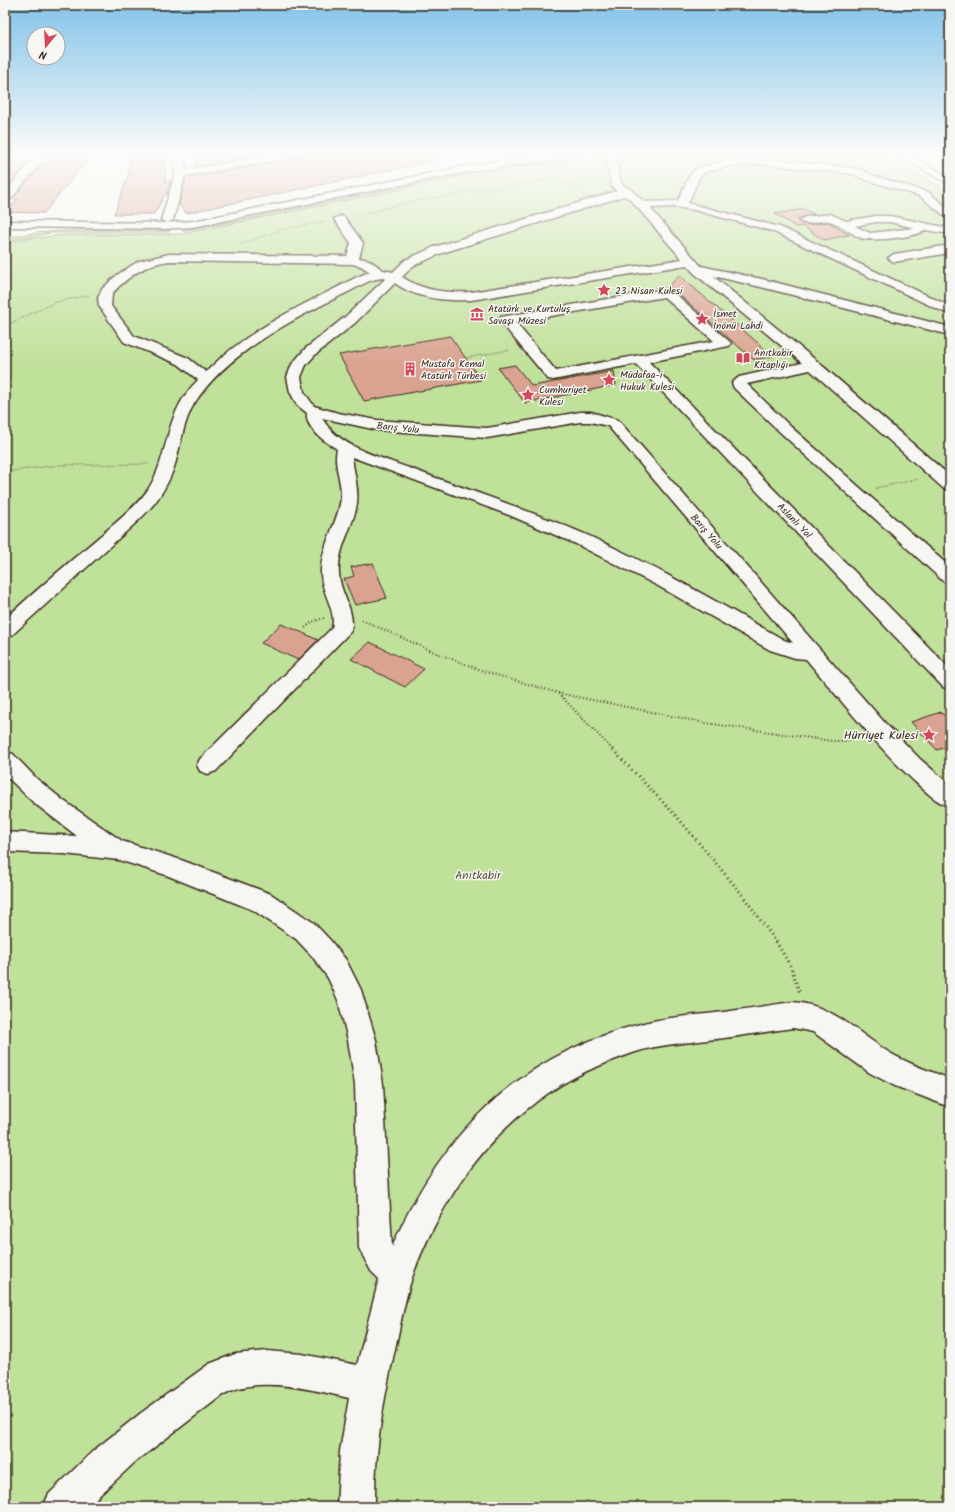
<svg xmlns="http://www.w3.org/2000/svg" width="955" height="1512" viewBox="0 0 955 1512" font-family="Kalam,sans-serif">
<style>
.green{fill:#c0e19a;stroke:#7e865c}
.building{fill:#daa391;stroke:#3b2a1e}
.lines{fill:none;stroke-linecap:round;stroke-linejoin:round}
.minor-casing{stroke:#3b2a1e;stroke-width:3}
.major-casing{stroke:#3b2a1e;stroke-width:3}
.path-far2{stroke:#3b2a1e;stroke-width:1.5;stroke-dasharray:0.5 1.5;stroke-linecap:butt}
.path-far1{stroke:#3b2a1e;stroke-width:2;stroke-dasharray:1 2.5;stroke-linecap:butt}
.path{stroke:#3b2a1e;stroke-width:3;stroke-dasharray:1 3.5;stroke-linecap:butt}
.minor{fill:#f6f6f2;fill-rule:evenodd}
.major{fill:#f6f6f2;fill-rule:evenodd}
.labels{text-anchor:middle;stroke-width:3;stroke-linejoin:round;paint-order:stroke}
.far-poi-label{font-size:10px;fill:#3b2a1e;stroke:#f6f6f2;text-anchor:start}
.far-street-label{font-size:10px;fill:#3b2a1e;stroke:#f6f6f2}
.poi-label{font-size:12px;fill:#3b2a1e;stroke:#f6f6f2;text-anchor:end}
.park-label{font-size:12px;fill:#5c583d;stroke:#f6f6f2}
</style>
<rect width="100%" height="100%" fill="#f6f6f2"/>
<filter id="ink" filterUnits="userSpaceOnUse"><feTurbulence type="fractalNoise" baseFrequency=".025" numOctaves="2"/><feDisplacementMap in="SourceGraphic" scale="8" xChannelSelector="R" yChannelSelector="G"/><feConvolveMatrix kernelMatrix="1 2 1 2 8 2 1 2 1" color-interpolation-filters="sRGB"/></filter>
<g filter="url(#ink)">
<g class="green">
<polygon points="642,154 883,154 950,192 950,1507 5,1507 5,243 31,238 67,235 182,234 486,172 541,164"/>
<polygon points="472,171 474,173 238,222 183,231 183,229 236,221"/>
<polygon points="77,230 170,230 169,232 50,233 5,241 5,238 35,233"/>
</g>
<g class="building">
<polygon points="55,154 92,154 44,213 6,212 18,199 12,199 43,163 49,163"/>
<polygon points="130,154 166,154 165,182 171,181 167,194 166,193 154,214 114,214 128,176"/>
<polygon points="195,154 267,154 196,167"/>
<polygon points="302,154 433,154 434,161 186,213 179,205 186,179 296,158"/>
<polygon points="5,163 28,163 5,190"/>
<polygon points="804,209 814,214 798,219 798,220 801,223 809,225 828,222 849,235 824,240 802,226 796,227 775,214"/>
<polygon points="679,275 773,356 754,360 669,286"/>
<polygon points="450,336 481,380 364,401 339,355"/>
<polygon points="515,365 532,386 614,371 616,385 525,403 498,368"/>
<polygon points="373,563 387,598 355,605 344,579 354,576 351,567"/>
<polygon points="281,624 301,632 318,640 298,660 261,643"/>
<polygon points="370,642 424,669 405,687 351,659"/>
<polygon points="941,712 950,722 950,746 937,750 911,722"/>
</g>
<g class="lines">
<g class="minor-casing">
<g id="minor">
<polygon points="175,154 185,154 185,170 277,154 301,154 296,157 185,176 173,220 167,223 161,220 175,174"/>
<path d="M 606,154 L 616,154 L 615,157 L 622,185 L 630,189 L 644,202 L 678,201 L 690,175 L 697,168 L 731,160 L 762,158 L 859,169 L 874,176 L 928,192 L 950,210 L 950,218 L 946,217 L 920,196 L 866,180 L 853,174 L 762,164 L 731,166 L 705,172 L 700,176 L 688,203 L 780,227 L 950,306 L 950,315 L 772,231 L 694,210 L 676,207 L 650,208 L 701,266 L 762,279 L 950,327 L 950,335 L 761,287 L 713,276 L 818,362 L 950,476 L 950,490 L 944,489 L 810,370 L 747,384 L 791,427 L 950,567 L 950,583 L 943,581 L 781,433 L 734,388 L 732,383 L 739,377 L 802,363 L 694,273 L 687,265 L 471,300 C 445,301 416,299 395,283 L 355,323 L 315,355 L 306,365 L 301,377 L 304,392 L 314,406 L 338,413 L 377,420 L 487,428 L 580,412 L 591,412 L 618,420 L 885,723 L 920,759 L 950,785 L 950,807 C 936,802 924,790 913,780 C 874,743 841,700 806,659 L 795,658 L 770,650 L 660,587 L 576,544 L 509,515 L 352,457 C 354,474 360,491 356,509 C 351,530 337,551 339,574 C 340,594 356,611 351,631 L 216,771 L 208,774 L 200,771 L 197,765 L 200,759 L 332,628 C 337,609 320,591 321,572 C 321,546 338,523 341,498 C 342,481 333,465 337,449 C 325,442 305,428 307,413 L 297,405 L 290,392 L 287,377 L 292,364 L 305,349 L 345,317 L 386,278 C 371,277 357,288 344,294 C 293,319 224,355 194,404 C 184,421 181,442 176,461 C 169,485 157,503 139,520 L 12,635 L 5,637 L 5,619 C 35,591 67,564 99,537 C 115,523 134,509 147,491 C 171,455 162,415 198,380 L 178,364 L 124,342 L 99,306 L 98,298 L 102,289 L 117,275 L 139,261 L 169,254 L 347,256 L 351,243 L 334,219 L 340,216 L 344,217 L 363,243 L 359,258 L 369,260 L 383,270 L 393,272 L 405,260 L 434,247 L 617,191 L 612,187 L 605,157 ZM 624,196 L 630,199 L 682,259 L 471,292 C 446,293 423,291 402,277 L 413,266 L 442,253 ZM 169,261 L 352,264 L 361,266 L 370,272 C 357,276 346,283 334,289 C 289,311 241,336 206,372 L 188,358 L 134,336 L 111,306 L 112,294 C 127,277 145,264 169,261 ZM 322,418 L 377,430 L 487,438 L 580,422 L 590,422 L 608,426 L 793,643 L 784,640 C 719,603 655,566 587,535 C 529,510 468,490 409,468 C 380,457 338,447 322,418 Z"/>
<path d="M 830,214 L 846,221 L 876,216 L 890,216 L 944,227 L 950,230 L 944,233 L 926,230 C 917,237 872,242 861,238 C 850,234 840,223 829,221 C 820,219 806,228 799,220 L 805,217 ZM 876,222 L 890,222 L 915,228 L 870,233 L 855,226 Z"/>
<polygon points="950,245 950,253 894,262 888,258 894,254"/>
<path d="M 667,289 L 671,290 L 731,343 L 729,346 L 649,362 L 950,669 L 950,689 L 943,687 L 636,364 L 553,380 L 548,379 L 499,320 L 501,317 L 506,316 ZM 664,297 L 714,341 L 556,371 L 515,322 Z"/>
<path d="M 5,752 L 13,754 L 37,779 L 64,801 L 122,841 L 181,860 L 271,894 L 314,923 L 330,940 L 346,960 L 361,990 L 376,1040 L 383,1084 L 392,1247 C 442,1132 519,1055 644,1023 C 664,1018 685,1016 706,1014 C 735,1011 764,1006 793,1002 C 834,1005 857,1033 890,1053 C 909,1064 930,1071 950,1079 L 950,1107 L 895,1086 L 870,1073 L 813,1032 L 793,1028 C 764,1032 736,1037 707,1040 C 686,1043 666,1044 646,1049 C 631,1053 616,1059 601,1065 C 512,1100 447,1184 414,1272 C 405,1296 401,1323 395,1349 C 383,1402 374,1453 375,1507 L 337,1507 L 340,1451 L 349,1398 C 313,1390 254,1374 221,1396 L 134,1463 L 87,1507 L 43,1507 L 49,1494 L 93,1451 L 141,1413 L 209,1364 L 235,1354 L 267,1351 L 302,1354 L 357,1365 L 379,1279 L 371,1271 L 359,1248 L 355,1084 L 348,1040 L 338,1000 L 328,978 L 312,956 L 296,939 L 253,910 L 166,875 L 119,860 L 64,854 L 5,852 L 5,832 L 77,836 L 34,803 L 5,775 Z"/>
</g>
</g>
<g class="major-casing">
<g id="major">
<polygon points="38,154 49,154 9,201 5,202 5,192"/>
<polygon points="552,154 581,154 576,157 471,171 193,227 165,229 5,227 5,221 165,223 193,221 471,165"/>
<polygon points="896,154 909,154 950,178 950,185"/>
</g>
</g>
<g class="path-far2">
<polyline points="356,216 410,202 544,180 559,180 585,189"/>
<polyline points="241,244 281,230 325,221"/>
<polyline points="5,326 56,302 90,295"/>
<polyline points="465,358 510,350"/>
<polyline points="5,472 59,465 150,464"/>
<polyline points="876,488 918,479"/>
</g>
<g class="path-far1">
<polyline points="362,620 434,652 483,671 558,693 614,751"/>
<polyline points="305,628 312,622 324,618"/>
<polyline points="558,693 706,723 832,741 845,741 859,737"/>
</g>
<polyline class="path" points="613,750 678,818 740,892 775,940 791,967 800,994"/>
<use href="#minor" class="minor"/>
<use href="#major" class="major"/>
</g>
</g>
<linearGradient id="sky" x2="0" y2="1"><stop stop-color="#83c3e9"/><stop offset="0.42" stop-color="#fbfbf9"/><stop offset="1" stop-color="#fbfbf9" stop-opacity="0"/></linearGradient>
<rect width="955" height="366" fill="url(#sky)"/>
<defs>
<g id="sight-bare" transform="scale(1.08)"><path d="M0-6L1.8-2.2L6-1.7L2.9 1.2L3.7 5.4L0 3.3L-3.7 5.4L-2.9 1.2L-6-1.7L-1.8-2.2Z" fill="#d1495b" stroke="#f6f6f2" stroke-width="2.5" paint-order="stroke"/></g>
<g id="museum-bare" transform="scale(1.08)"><path d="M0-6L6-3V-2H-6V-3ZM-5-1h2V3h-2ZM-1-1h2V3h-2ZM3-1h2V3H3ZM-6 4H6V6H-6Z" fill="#d1495b" stroke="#f6f6f2" stroke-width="2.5" paint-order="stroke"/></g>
<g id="library-bare" transform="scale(1.08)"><path d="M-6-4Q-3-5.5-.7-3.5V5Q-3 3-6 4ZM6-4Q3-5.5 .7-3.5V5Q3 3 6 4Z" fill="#d1495b" stroke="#f6f6f2" stroke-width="2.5" paint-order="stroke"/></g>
<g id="building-bare" transform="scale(1.08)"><path d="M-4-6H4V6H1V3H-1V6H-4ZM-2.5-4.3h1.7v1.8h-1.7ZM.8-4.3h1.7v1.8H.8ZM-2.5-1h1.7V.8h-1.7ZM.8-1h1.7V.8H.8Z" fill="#d1495b" stroke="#f6f6f2" stroke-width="2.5" paint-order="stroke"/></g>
</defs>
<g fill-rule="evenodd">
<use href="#sight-bare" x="604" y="290"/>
<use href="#museum-bare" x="477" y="314"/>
<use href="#sight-bare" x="702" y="319"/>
<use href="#library-bare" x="743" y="358"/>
<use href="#building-bare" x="410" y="369"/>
<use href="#sight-bare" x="609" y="380"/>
<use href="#sight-bare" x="528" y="395"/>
<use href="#sight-bare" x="929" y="735"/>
</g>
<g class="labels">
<g class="far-poi-label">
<text x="615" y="294">23 Nisan Kulesi</text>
<text x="488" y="312">Atatürk ve Kurtuluş<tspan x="488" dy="12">Savaşı Müzesi</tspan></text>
<text x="713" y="317">İsmet<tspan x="713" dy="12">İnönü Lahdi</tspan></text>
<text x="754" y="356">Anıtkabir<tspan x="754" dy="12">Kitaplığı</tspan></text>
<text x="421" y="367">Mustafa Kemal<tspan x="421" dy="12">Atatürk Türbesi</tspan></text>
<text x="620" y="378">Müdafaa-i<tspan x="620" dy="12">Hukuk Kulesi</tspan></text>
<text x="539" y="393">Cumhuriyet<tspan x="539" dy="12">Kulesi</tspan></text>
</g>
<g class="far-street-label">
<text transform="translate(398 427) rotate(6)" y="4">Barış Yolu</text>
<text transform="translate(795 520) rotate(46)" y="4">Aslanlı Yol</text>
<text transform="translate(707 531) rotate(49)" y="4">Barış Yolu</text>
</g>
<g class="poi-label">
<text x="918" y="739">Hürriyet Kulesi</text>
</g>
<g class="park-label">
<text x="478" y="879">Anıtkabir</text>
</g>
</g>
<rect width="955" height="1512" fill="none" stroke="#f6f6f2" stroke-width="20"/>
<rect x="10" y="10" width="935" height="1492" fill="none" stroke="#3b2a1e" stroke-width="1.5" filter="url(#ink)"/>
<g transform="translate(46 46) rotate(198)"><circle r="19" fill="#f6f6f2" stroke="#aba49d"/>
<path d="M0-3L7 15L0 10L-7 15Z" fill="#d1495b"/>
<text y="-6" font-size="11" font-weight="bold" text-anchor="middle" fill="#3b2a1e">N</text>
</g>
</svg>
